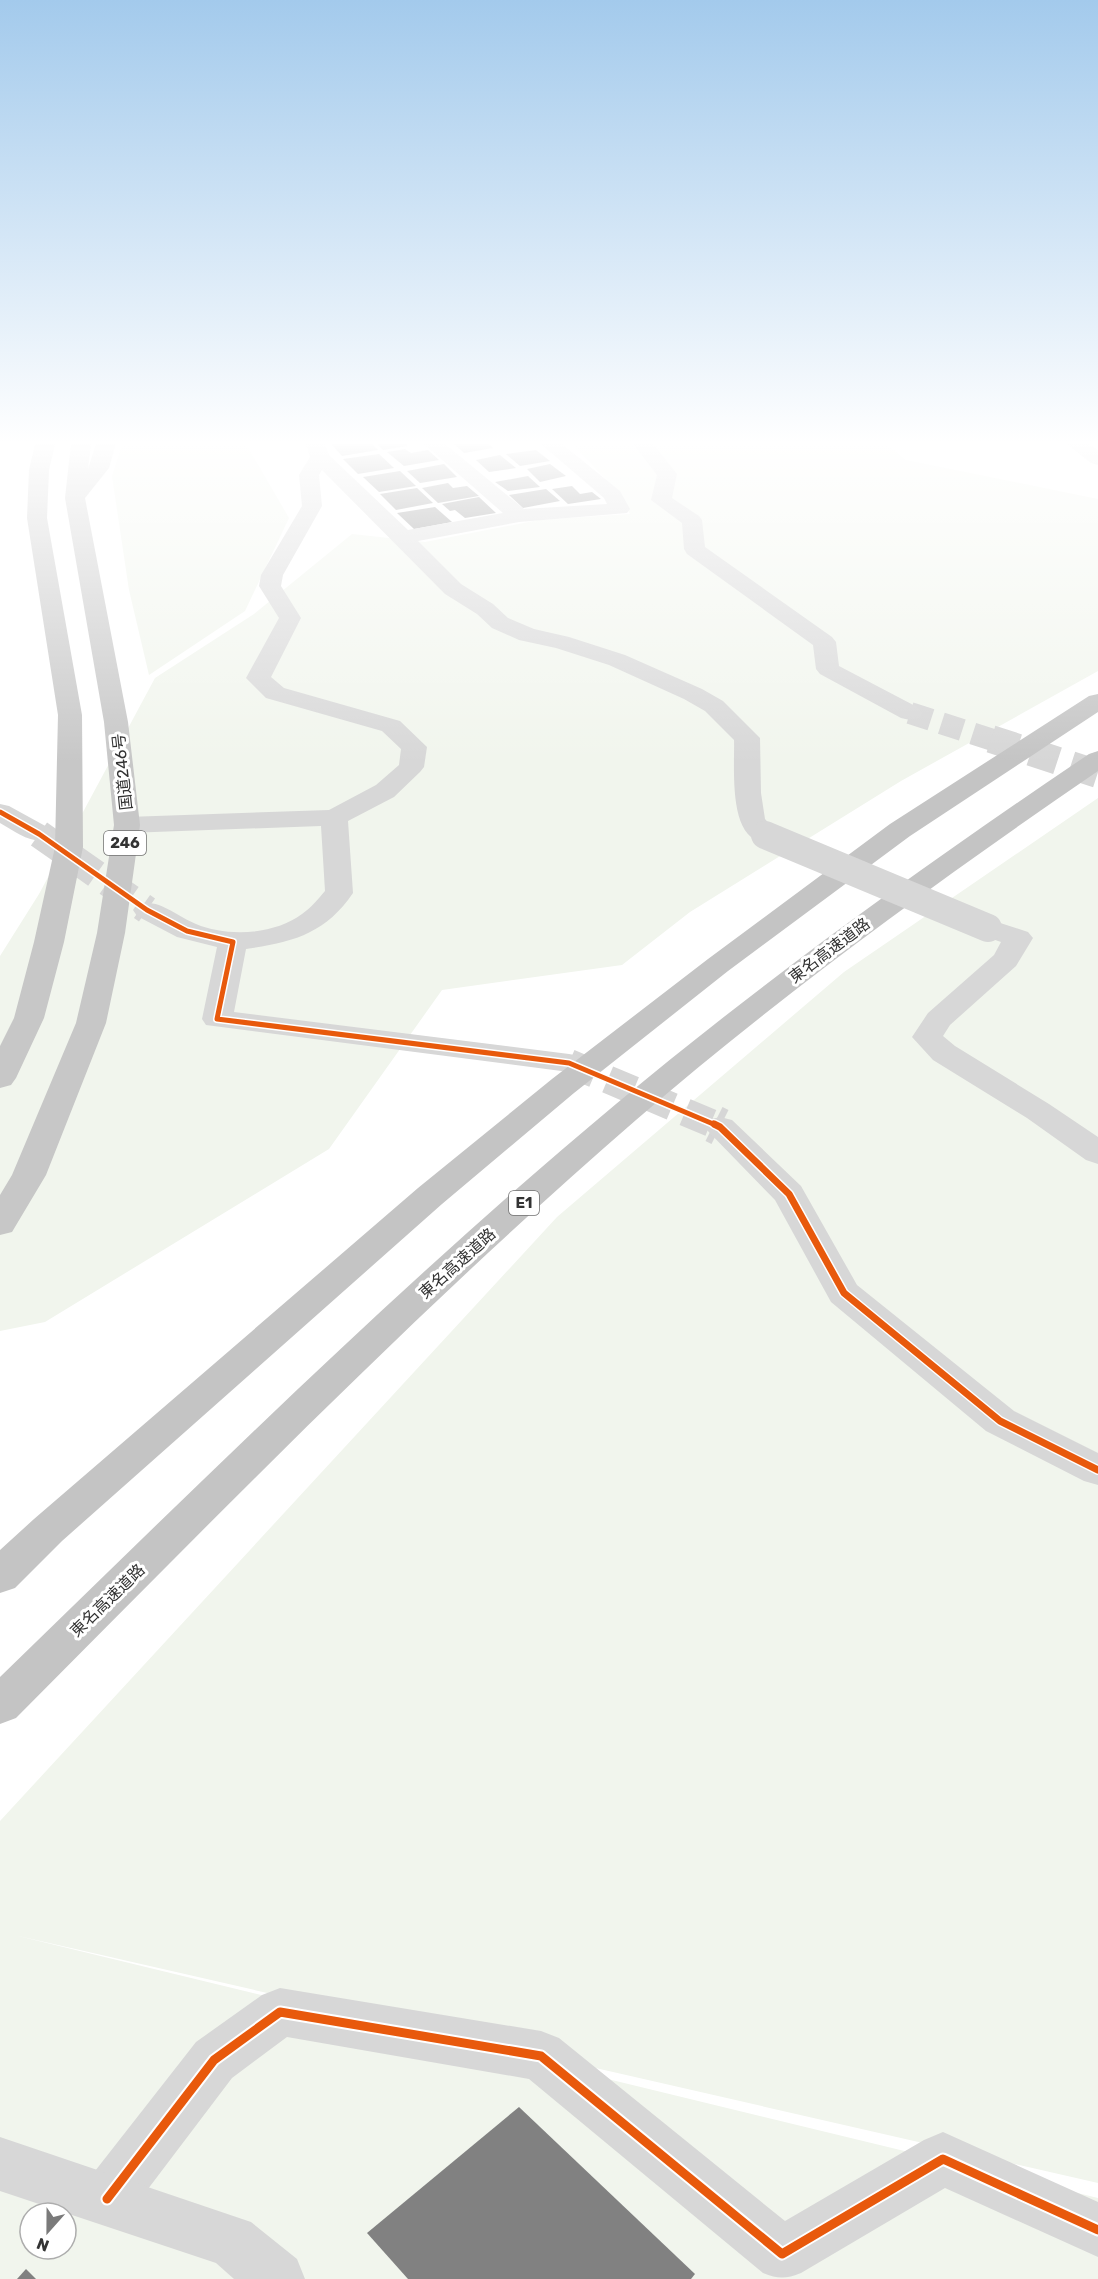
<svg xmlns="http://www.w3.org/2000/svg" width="1098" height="2279" viewBox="0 0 1098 2279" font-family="Rubik,'Noto Sans JP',sans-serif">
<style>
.green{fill:#f1f5ed;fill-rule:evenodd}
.building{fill:#818181}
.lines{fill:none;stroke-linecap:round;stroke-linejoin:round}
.minor-tunnel-far2{stroke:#d6d6d6;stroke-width:22;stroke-dasharray:22 11;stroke-linecap:butt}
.minor-tunnel-far1{stroke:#d6d6d6;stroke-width:28;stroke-dasharray:28 14;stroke-linecap:butt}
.minor-tunnel{stroke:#d6d6d6;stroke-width:38;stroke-dasharray:38 19;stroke-linecap:butt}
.minor{fill:#d7d7d7;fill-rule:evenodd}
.tertiary{fill:#d7d7d7;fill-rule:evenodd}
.trunk{fill:#c7c7c7;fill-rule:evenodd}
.motorway{fill:#c4c4c4;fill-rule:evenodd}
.minor-bridge{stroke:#d7d7d7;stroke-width:28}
.cycleway-far2-casing{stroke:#fff;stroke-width:8}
.cycleway-far1-casing{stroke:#fff;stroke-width:10}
.cycleway-casing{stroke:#fff;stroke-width:13}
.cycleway-far2{stroke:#e8590c;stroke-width:5}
.cycleway-far1{stroke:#e8590c;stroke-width:7}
.cycleway{stroke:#e8590c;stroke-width:9}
.labels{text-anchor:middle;stroke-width:6;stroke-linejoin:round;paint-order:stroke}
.shield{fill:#fff;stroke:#707070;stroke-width:1.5}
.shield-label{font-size:15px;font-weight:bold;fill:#333}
.street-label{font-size:16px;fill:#333;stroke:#fff}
</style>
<rect width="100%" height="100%" fill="#fff"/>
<g class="green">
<polygon points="122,444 246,444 289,518 245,611 149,675 129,590 112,476"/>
<polygon points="572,444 886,444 906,460 1098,499 1098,671 901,781 690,912 622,965 442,990 329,1149 45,1322 0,1331 0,956 39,894 155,678 254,614 352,534 425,542 539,520 630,514 617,491"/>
<path d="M 1098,798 L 1098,2183 L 14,1935 L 1098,2198 L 1098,2279 L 0,2279 L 0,1821 L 557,1217 L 844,972 ZM 30,2213 L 66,2213 L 66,2249 L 30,2249 Z"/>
</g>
<g class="building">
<polygon points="331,444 372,444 378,450 342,456"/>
<polygon points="377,444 407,444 407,446 383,450"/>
<polygon points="454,444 489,444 493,448 464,453"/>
<polygon points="405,449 411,453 428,450 439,460 404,466 387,452"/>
<polygon points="536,450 550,461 520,466 506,454"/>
<polygon points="379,454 394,468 358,474 343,459"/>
<polygon points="500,455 516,468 489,472 476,460"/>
<polygon points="444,464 457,477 420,483 407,471"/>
<polygon points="550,464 566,476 540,482 527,469"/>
<polygon points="400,471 416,486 379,492 363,477"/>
<polygon points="528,476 540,487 508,491 495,482"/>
<polygon points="448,483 453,488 467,486 479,496 438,503 422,488"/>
<polygon points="572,486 580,494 592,492 601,499 568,504 552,489"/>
<polygon points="417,488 433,503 396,510 380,494"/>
<polygon points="546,489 560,501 523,508 509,495"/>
<polygon points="479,497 496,513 465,518 455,510 450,511 442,504"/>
<polygon points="435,507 452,522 414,529 397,513"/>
<polygon points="519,2107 695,2274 691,2279 408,2279 367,2233"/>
<polygon points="26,2269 36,2279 17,2279"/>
</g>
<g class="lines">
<polyline class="minor-tunnel-far2" points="910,713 996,741"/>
<g class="minor-tunnel-far1">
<polyline points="991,739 1098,774"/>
<polyline points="39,834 147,910"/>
<polyline points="569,1063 718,1126"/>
</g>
<polyline class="minor-tunnel" points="714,1124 720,1127"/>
<g class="minor">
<path d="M 306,444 L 325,444 L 329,455 L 408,530 L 503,513 L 424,444 L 445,444 L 524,509 L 607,504 L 604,498 L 541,444 L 562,444 L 620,491 L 630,509 L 627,513 L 519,522 L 418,541 L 461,584 L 493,604 L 508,618 L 534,629 L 569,637 L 625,655 L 702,689 L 723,701 L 760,738 L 761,793 L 765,819 L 779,835 L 775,841 C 726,853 735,768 734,740 L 705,711 L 684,699 L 609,665 L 556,648 L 519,640 L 492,628 L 477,614 L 445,594 L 322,470 L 319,475 L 322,506 L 283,575 L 281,586 L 301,618 L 271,677 L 284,688 L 400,721 L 427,747 L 424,767 L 420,772 L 394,797 L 348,821 L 353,893 C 325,934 293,942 246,949 L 234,1012 L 569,1054 L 580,1056 L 585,1063 L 580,1070 L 569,1072 L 206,1025 L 202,1019 L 217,947 L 177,937 L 137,916 L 133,910 L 137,904 C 159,898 176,916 196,924 C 227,937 274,935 302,914 C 311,908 318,899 325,891 L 321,826 L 127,833 L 118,831 L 114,825 L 118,819 L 127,817 L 329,810 L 376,785 L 399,765 L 401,749 L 382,731 L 266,698 L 246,678 L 279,618 L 259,586 L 261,575 L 302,506 L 299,475 L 310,457 Z"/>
<polygon points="633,444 653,444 674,470 677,474 672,498 699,516 702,520 705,547 832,637 836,642 839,666 919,708 922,713 919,718 910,720 901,718 820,674 816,669 813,645 687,554 684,549 682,523 651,500 657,475"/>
<polygon points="1067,444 1089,444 1098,450 1098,465 1091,463"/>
<path d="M 0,804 L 9,806 L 49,828 L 52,834 L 49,840 C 30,844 16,832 0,823 Z"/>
<polygon points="988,919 1028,932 1033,938 1016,966 950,1025 943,1036 955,1046 1049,1104 1098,1137 1098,1164 1086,1160 1027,1118 933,1060 912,1037 928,1013 994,955 1001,942 978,934 974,928 978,922"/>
<polygon points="720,1117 732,1120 801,1186 857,1285 1014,1411 1098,1453 1098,1485 1084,1481 986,1431 831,1302 775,1200 704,1127 708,1120"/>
<path d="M 280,1988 L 541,2031 L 559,2038 L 785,2221 L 924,2140 L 943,2132 L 1098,2202 L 1098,2257 L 945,2188 L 801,2273 C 786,2279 778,2279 763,2273 L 529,2079 L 287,2037 L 232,2078 L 126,2218 L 107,2226 L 88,2218 L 80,2199 L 88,2180 L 196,2042 L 262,1995 Z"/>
</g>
<polygon class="tertiary" points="0,2137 251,2222 297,2259 305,2279 234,2279 216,2263 0,2191"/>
<g class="trunk">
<polygon points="35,444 55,444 49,470 47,518 82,715 83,847 64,942 44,1018 16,1078 11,1085 0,1088 0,1046 14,1018 34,942 55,847 58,715 27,518 29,470"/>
<polygon points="71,444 91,444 88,469 96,444 116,444 109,468 85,498 128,722 140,825 125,933 106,1023 46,1175 12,1232 0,1235 0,1195 12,1175 76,1023 97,933 114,825 104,722 65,498"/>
</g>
<g class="motorway">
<polygon points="1098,694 1098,712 910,836 728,971 574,1093 442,1204 62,1541 15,1588 0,1593 0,1550 34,1519 418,1188 552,1079 708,959 890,824 1089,696"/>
<path d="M 1098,751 L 1098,771 C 939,880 782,994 636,1120 C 419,1308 218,1515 16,1718 L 0,1724 L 0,1677 C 201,1482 400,1284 616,1104 C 767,978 926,864 1089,754 Z"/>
</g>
<polyline class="minor-bridge" points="765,835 988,928"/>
<g class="cycleway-far2-casing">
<polyline id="cycleway-far2" points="0,812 39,834 147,910 187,931 233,942 217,1019 569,1063 718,1126"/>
</g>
<g class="cycleway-far1-casing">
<polyline id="cycleway-far1" points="714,1124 720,1127 789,1194 844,1293 1000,1421 1098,1470"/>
</g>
<g class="cycleway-casing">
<polyline id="cycleway" points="107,2199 214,2060 280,2012 541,2056 782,2254 943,2159 1098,2230"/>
</g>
<use href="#cycleway-far2" class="cycleway-far2"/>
<use href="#cycleway-far1" class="cycleway-far1"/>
<use href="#cycleway" class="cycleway"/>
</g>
<linearGradient id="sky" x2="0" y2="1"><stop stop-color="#a3caec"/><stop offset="0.58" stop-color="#fff"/><stop offset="1" stop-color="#fff" stop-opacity="0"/></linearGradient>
<rect width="1098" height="763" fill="url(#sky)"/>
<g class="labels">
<g class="shield">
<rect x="104" y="831" width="42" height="24" rx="4.5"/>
<rect x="509" y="1191" width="30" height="24" rx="4.5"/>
</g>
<g class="shield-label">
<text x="125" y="848">246</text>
<text x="524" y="1208">E1</text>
</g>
<g class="street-label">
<text transform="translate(122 772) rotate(-96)" y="6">国道246号</text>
<text transform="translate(829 950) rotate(-37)" y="6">東名高速道路</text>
<text transform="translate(457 1263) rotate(-42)" y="6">東名高速道路</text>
<text transform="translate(107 1600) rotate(-44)" y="6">東名高速道路</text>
</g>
</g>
<g transform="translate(48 2231) rotate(201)"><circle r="28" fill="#ffffff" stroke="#adadad" stroke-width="1.5"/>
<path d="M0-4.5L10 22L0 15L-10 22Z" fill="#7a7a7a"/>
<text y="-9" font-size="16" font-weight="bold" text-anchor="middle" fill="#333333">N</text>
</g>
</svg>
